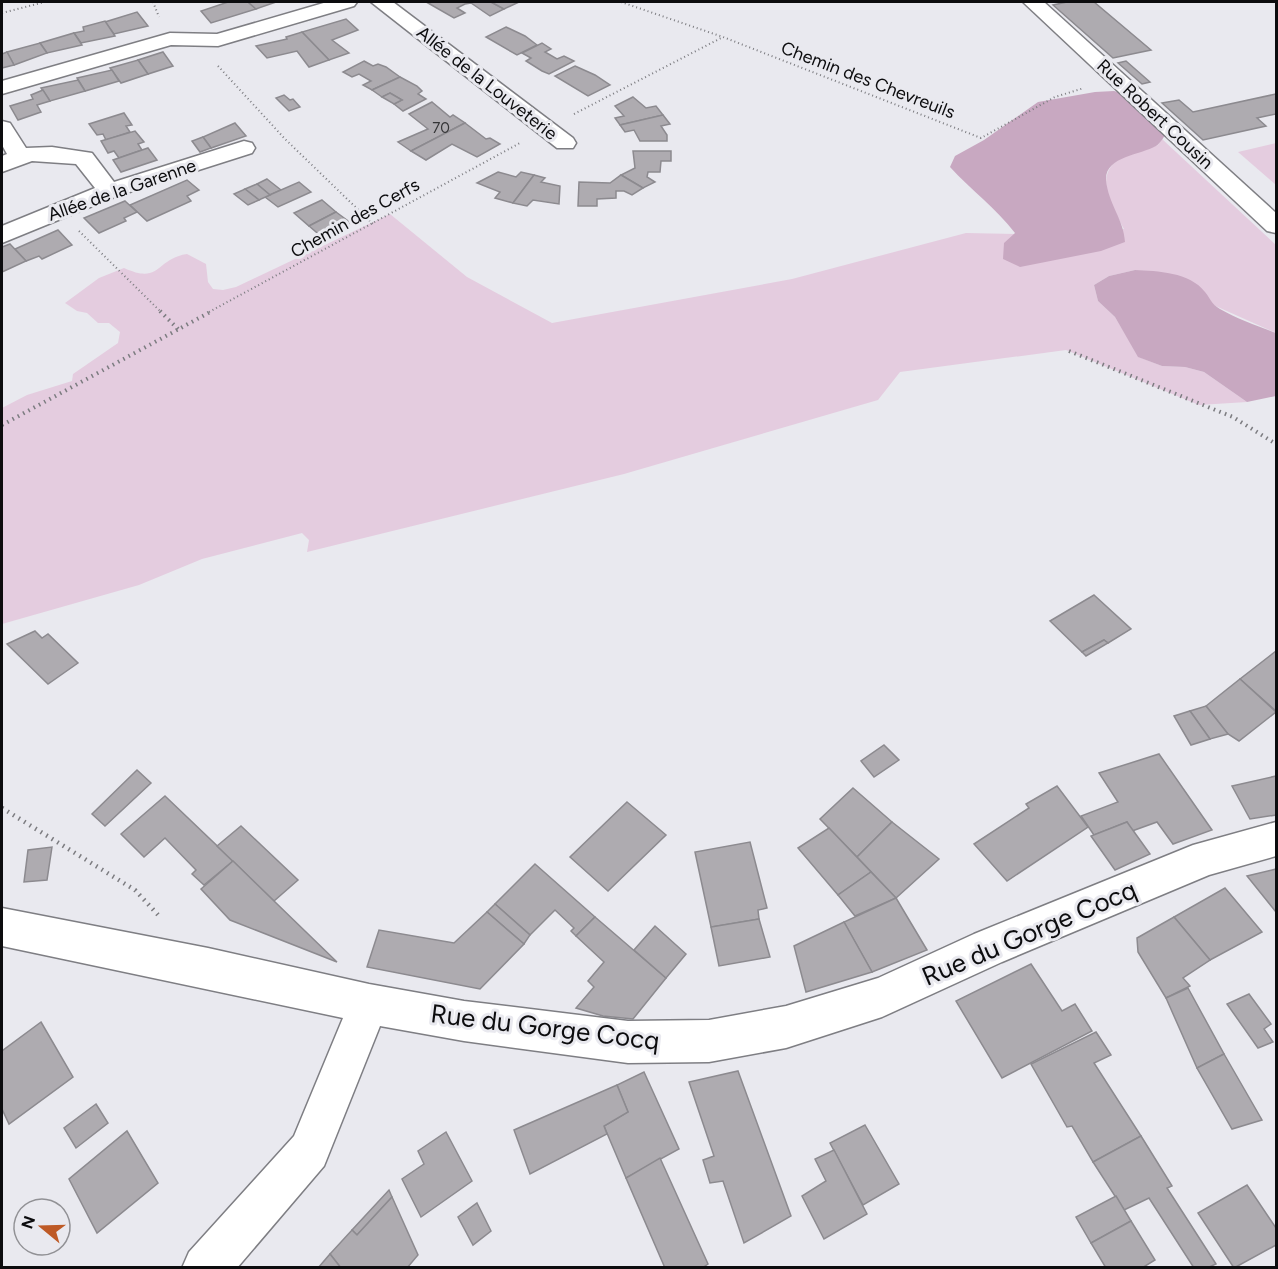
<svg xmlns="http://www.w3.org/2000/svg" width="1278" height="1269" viewBox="0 0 1278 1269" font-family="Figtree,sans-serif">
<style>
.green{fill:#e4ccdf}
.forest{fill:#c8a8c1}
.building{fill:#aeabb0;stroke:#8c8a8f;stroke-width:1.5}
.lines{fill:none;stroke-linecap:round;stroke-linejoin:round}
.minor-casing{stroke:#7e7e83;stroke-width:3}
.path-far2{stroke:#7c7c80;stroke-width:2;stroke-dasharray:1 3;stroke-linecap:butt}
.path-far1{stroke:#7c7c80;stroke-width:4;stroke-dasharray:1.5 4.5;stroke-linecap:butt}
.path{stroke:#7c7c80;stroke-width:4.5;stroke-dasharray:1.5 5;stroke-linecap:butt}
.minor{fill:#fff;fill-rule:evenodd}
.labels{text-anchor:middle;stroke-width:6;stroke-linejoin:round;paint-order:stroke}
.far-number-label{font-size:15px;fill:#343436}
.far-street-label{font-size:18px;fill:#0c0c0e;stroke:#e9e9ef}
.near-street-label{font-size:26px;fill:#0c0c0e;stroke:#e9e9ef}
</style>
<rect width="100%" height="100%" fill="#e9e9ef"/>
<g class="green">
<path d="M 1162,139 L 1276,245 L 1276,333 L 1135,270 L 1109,276 L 1094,285 L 1098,301 L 1115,317 L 1139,357 L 1162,366 L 1185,367 L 1204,372 L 1247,402 L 1199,405 L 1066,350 L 900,372 L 878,400 L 624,474 L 307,552 L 309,540 L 302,533 L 202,559 L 139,585 L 2,624 L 2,408 L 27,395 L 72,381 L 73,374 L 118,343 L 120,332 L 109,323 L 98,323 L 87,313 L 77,311 L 65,303 L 99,278 L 124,268 C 161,285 155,259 187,254 L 206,264 L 208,282 L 213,289 L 223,290 L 236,287 L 390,214 L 467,277 L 552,323 L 792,279 L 966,233 L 1016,234 L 1124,229 C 1115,211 1095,182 1114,163 C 1123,154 1146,150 1158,145 Z"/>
<polygon points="1276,143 1276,185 1238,152"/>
</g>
<g class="forest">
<path d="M 1114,91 L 1133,96 L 1167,132 C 1164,136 1161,143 1156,146 C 1141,155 1105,156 1106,180 C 1108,203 1124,220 1125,242 L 1101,251 L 1020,267 L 1003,259 L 1004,243 L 1015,233 C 996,208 971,190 950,167 L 955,156 L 984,140 L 1038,102 L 1095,92 Z"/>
<path d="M 1135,270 C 1157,271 1190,272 1205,292 C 1211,299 1211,304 1220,309 C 1237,319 1258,326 1276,333 L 1276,396 L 1247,402 L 1204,372 L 1185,367 L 1162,366 L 1138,357 L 1115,317 L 1098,301 L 1094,285 L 1109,276 Z"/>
</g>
<g class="building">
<polygon points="228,2 248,2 256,9 211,23 201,11"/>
<polygon points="248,2 276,2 256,9"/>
<polygon points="433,2 491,2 504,9 490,16 471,3 465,4 457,8 465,13 454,18 428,3"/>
<polygon points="491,2 519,2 504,9"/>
<polygon points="1067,2 1094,2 1151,50 1113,58 1053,5"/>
<polygon points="137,12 148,26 114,34 105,22"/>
<polygon points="346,19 358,30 332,40 349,53 329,60 302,32"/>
<polygon points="105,21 115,36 81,43 74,33 84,31 83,27"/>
<polygon points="506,27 525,36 537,45 517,55 486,37"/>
<polygon points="302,32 329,60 309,67 297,51 267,58 256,46 287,39 286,37"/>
<polygon points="74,33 82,45 47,53 40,43"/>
<polygon points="40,43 47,53 14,65 7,52"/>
<polygon points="542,43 551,49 545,52 557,59 564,56 574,61 549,74 542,71 526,61 531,58 522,53"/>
<polygon points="7,52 14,65 2,68 2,54"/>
<polygon points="163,52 173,66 148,74 138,60"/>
<polygon points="138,60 148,74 121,83 110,68"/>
<polygon points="364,61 373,66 378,64 386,67 400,77 372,90 363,85 371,81 359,74 352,77 343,72"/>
<polygon points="1126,61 1150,82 1142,84 1118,63"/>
<polygon points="575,66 595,75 610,85 588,96 555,76"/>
<polygon points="112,70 119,81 85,91 77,78"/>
<polygon points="400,77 417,86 422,91 418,94 426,99 403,111 394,104 402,100 390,93 382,97 372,90"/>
<polygon points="78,80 85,91 50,101 41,88"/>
<polygon points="43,90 50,101 37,105 41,112 18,120 10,106 33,99 31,95"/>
<polygon points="390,93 402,100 394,104 382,97"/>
<polygon points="1276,94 1276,114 1257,118 1266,126 1203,140 1162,103 1179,100 1193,112"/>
<polygon points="284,95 290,100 293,99 300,107 289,111 276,98"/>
<polygon points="633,97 646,108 656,106 663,115 620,125 615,118 624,116 615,106"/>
<polygon points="432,102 450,117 453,115 465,123 411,151 398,142 428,129 409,114"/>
<polygon points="124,113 132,125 126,126 130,132 106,140 103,134 97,135 89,124"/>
<polygon points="663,115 670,124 661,126 667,135 667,141 640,141 634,130 625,132 620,125"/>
<polygon points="235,123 246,136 211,148 203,137"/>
<polygon points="465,123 486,139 490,138 500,144 477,157 452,144 426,160 411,151"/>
<polygon points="135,131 144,142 138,144 142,150 119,158 114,151 108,153 101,141"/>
<polygon points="203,137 211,148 200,152 192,141"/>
<polygon points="148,148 157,160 121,172 113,160"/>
<polygon points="633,151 671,151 671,161 661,161 660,172 648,172 647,177 655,182 643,188 621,175 635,168"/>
<polygon points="498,172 516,177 521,172 534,175 513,203 495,198 500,192 477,183"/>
<polygon points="534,175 545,178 541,182 560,186 559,204 533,200 527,206 513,203"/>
<polygon points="621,175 643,188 632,195 624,191 616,191 616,198 597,199 597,206 578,206 579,182 610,183"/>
<polygon points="267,179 281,190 270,195 257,184"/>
<polygon points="187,180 199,190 187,196 191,201 147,221 130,205"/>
<polygon points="299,182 311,192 278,207 265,197"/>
<polygon points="257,184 270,195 259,200 245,189"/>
<polygon points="245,189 259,200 248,205 234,194"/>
<polygon points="322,200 336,212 309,226 294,213"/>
<polygon points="125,201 137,212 124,218 126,221 99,233 84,218"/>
<polygon points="336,212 351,223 322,237 309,226"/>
<polygon points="58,230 72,245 42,259 39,256 26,261 15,249"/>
<polygon points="10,244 26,261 2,272 2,247"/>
<polygon points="1094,595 1131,629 1108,643 1104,640 1082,652 1050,621"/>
<polygon points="35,631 42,638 48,634 78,663 48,684 7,644"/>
<polygon points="1104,640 1108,643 1086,656 1082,652"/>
<polygon points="1276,651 1276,711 1240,679"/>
<polygon points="1240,679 1276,712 1239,741 1228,734 1206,706"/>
<polygon points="1206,706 1228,734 1210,739 1190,711"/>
<polygon points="1190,711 1210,739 1191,745 1174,716"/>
<polygon points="884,745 899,760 874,777 861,761"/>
<polygon points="1159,754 1212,830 1173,844 1157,822 1132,831 1127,822 1094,835 1081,816 1118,802 1099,773"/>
<polygon points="137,770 151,783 105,826 92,814"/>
<polygon points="1276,776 1276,815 1250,819 1232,786"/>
<polygon points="1057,786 1088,827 1007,881 974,844 1029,808 1026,804"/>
<polygon points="853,788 892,822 857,857 820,819"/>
<polygon points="165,796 233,861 204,885 192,874 196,870 165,838 144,857 121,834"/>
<polygon points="627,802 666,835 608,891 570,857"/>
<polygon points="892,822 939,859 896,898 857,857"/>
<polygon points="1127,822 1150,854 1115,870 1091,836"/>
<polygon points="241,826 298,880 274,901 217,846"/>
<polygon points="829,828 871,872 838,895 798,848"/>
<polygon points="750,842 767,908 758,910 759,919 711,927 695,852"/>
<polygon points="52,847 47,880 24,882 28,850"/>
<polygon points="233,861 274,901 337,962 230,920 201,889"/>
<polygon points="535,864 595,917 576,936 571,931 574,928 555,910 530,935 495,904"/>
<polygon points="1276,869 1276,912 1247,876"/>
<polygon points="871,872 896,898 855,916 838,895"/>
<polygon points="1225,888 1262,932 1210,960 1174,917"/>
<polygon points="896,898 927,950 872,972 844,922"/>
<polygon points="495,904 530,935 524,944 487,912"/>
<polygon points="487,912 524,944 480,989 367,967 379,930 454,943"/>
<polygon points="595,917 666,978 633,1019 603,1016 576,1008 594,987 588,981 604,962 576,936"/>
<polygon points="1174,917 1210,960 1183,978 1190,986 1166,998 1138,952 1137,938"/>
<polygon points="759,919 770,957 719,966 711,927"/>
<polygon points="844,922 872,972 806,992 794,946"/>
<polygon points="655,926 686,954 666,978 634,950"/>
<polygon points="1031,964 1062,1011 1075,1004 1092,1031 1002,1078 956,1001"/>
<polygon points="1188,988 1224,1054 1197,1068 1166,998"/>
<polygon points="1249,994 1271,1024 1264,1029 1273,1042 1258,1048 1227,1004"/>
<polygon points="41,1022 73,1077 9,1124 2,1109 2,1051"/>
<polygon points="1096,1032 1111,1055 1094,1063 1141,1136 1093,1162 1072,1126 1067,1127 1031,1064"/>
<polygon points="1224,1054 1262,1120 1232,1129 1197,1068"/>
<polygon points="738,1071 791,1216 744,1243 723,1181 710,1183 703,1160 714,1156 689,1082"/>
<polygon points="644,1072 679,1149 626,1178 604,1126 628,1112 617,1085"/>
<polygon points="617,1085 628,1112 604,1126 607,1134 530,1174 514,1130"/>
<polygon points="96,1104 108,1123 76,1148 64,1128"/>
<polygon points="865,1125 899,1184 863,1205 830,1143"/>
<polygon points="127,1131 158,1183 97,1233 69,1179"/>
<polygon points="446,1132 472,1181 421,1217 402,1179 424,1164 418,1151"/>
<polygon points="1141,1136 1172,1186 1167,1188 1216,1264 1207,1268 1194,1268 1149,1198 1124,1210 1093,1162"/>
<polygon points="834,1150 867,1214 824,1239 802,1196 826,1181 815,1159"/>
<polygon points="660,1158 708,1264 702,1268 665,1268 626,1178"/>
<polygon points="1247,1185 1276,1228 1276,1245 1234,1268 1198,1213"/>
<polygon points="389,1190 392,1197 357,1235 352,1230"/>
<polygon points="1116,1196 1131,1221 1091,1243 1076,1217"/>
<polygon points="392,1197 418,1255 407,1268 341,1268 330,1254 352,1230 357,1235"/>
<polygon points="477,1203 491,1231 473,1245 458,1217"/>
<polygon points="1131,1221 1155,1260 1142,1268 1106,1268 1091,1243"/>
<polygon points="330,1254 341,1268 318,1268"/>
</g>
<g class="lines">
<g class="minor-casing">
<g id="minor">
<polygon points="327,2 357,2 354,6 218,46 171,45 2,94 2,81 170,33 217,34"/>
<polygon points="371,2 393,2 573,138 576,143 573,148 557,148"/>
<polygon points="1023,2 1044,2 1276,213 1276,233 1267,231"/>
<polygon points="2,121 10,123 26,148 52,147 92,153 114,182 244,141 252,143 255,148 252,153 117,196 2,243 2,226 95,188 76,164 32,161 2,172 2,156 7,154 2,145"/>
<polygon points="1276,822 1276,856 1209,875 1002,962 882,1017 786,1048 709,1062 628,1063 464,1041 380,1026 324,1166 237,1268 182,1268 189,1252 294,1136 343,1018 2,946 2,908 208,948 369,984 464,1001 628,1021 709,1020 786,1006 878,978 974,934 1193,845"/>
</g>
</g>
<g class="path-far2">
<polyline points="153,2 159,17"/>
<polyline points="621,2 723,37 981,138 1055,97 1084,88"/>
<polyline points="2,13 45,2"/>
<polyline points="218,66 285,139 373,224"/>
<polyline points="574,114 723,37"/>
<polyline points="79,231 161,312"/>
<polyline points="209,312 520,143"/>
</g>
<g class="path-far1">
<polyline points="160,311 179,330"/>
<polyline points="1069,351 1233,417 1276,444"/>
<polyline points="2,425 212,311"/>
</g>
<polyline class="path" points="2,808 135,890 160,917"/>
<use href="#minor" class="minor"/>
</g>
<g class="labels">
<g class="far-number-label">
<text x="441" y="133">70</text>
</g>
<g class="far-street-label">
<text transform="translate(868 80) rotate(21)" y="6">Chemin des Chevreuils</text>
<text transform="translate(487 83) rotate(38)" y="6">Allée de la Louveterie</text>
<text transform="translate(1155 114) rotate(43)" y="6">Rue Robert Cousin</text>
<text transform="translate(122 190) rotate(-19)" y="6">Allée de la Garenne</text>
<text transform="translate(355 218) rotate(-29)" y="6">Chemin des Cerfs</text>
</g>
<g class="near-street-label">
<text transform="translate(1029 933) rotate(-23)" y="9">Rue du Gorge Cocq</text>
<text transform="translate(545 1027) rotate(7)" y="9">Rue du Gorge Cocq</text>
</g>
</g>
<rect width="1278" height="1269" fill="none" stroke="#0c0c0e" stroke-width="6"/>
<g transform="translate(42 1227) rotate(289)"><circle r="28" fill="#e9e9ef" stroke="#919195" stroke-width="1.5"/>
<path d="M0-4.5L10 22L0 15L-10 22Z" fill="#be5a26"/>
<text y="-9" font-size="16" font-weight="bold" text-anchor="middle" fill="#0c0c0e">N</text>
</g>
</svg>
